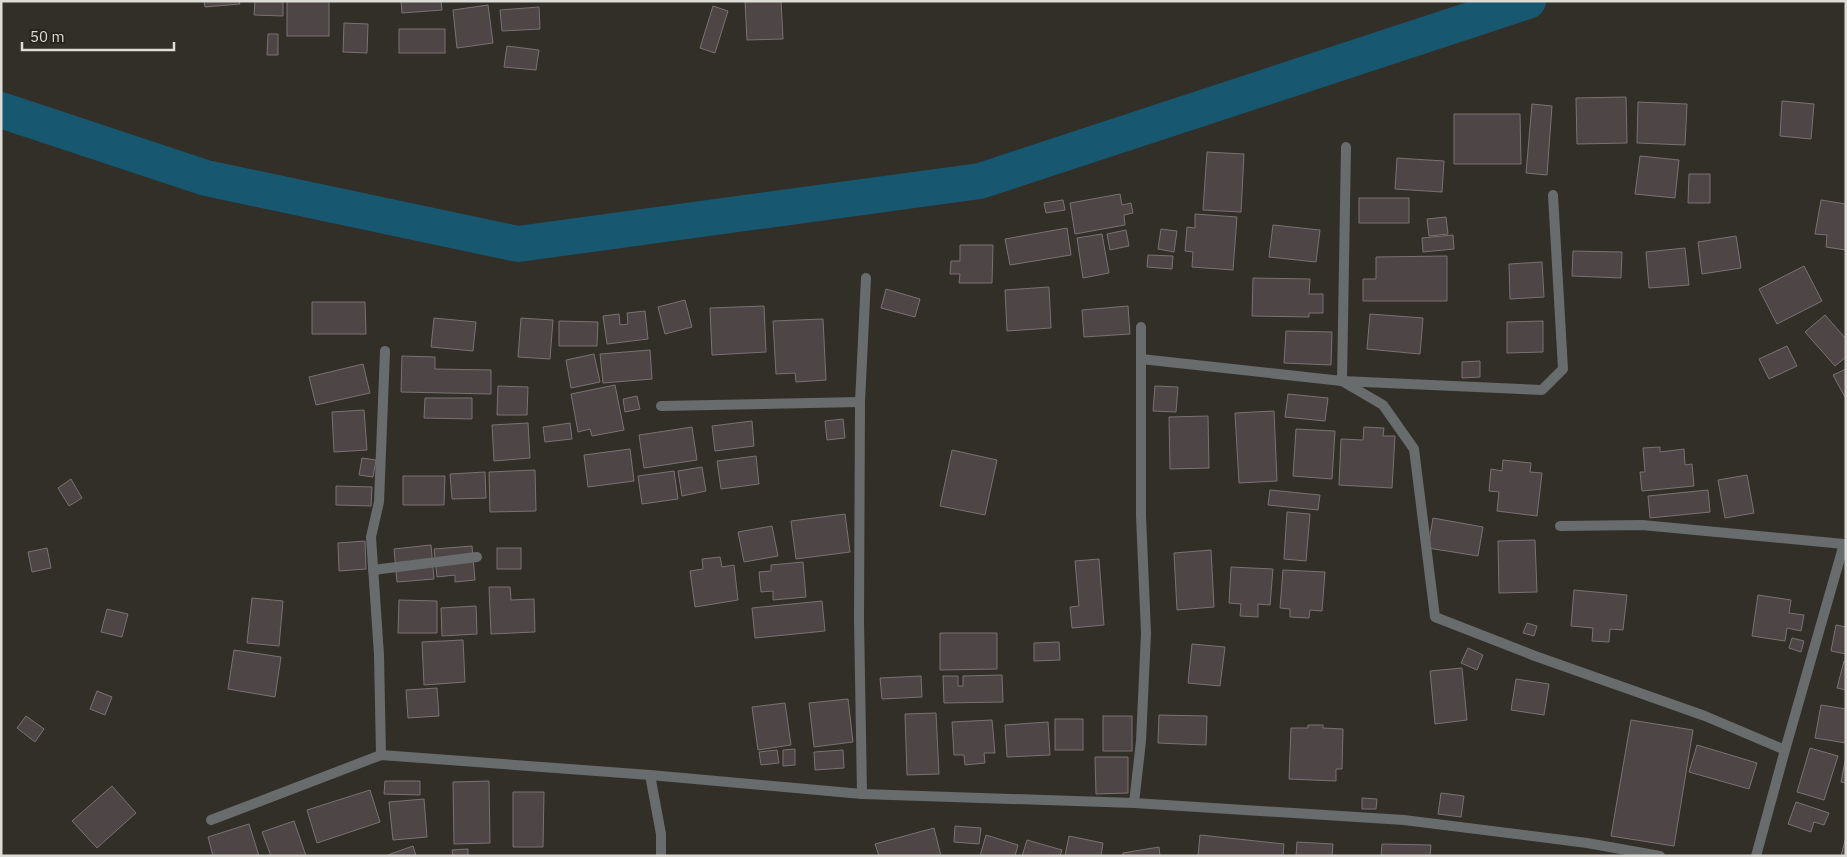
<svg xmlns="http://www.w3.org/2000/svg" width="1847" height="857" viewBox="0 0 1847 857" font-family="'IBM Plex Sans',sans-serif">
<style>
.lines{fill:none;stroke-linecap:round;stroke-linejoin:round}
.river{stroke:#17576f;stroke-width:36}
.building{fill:#4e4547;stroke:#7a7173}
.minor{stroke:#686c6d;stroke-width:10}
</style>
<rect width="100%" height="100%" fill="#322f28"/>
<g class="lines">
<polyline class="river" points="1,110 206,178 518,244 980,181 1528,1"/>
</g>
<g class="building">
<polygon points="204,1 239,1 240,4 205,7"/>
<polygon points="255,1 283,1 283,16 254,15"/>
<rect x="287" y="1" width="42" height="35"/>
<polygon points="401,1 441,1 442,10 402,13"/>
<polygon points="745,1 781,1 783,39 747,40"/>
<polygon points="488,5 493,43 457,48 453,10"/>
<polygon points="713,6 728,11 715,53 700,48"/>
<polygon points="539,7 540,29 502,31 500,10"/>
<polygon points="344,23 368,24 367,53 343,52"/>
<rect x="399" y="29" width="46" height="24"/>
<polygon points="268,34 278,34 278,55 267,55"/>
<polygon points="507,46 539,50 536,70 504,67"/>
<polygon points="1626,97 1627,143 1577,144 1576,98"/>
<polygon points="1782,101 1814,104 1811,139 1780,136"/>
<polygon points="1638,102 1687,104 1685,145 1637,143"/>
<polygon points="1532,104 1552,106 1547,175 1526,173"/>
<polygon points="1454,114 1520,114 1521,164 1454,164"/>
<polygon points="1207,152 1244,154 1241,212 1203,210"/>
<polygon points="1640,156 1679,160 1675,198 1635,194"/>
<polygon points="1397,158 1444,161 1442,192 1395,189"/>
<polygon points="1689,174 1710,174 1710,203 1688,203"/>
<polygon points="1120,194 1122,205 1131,203 1133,213 1124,215 1125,225 1075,234 1070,203"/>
<rect x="1359" y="198" width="50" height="25"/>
<polygon points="1063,200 1065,210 1046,213 1044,203"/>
<polygon points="1821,200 1846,204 1846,250 1826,247 1827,235 1815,234"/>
<polygon points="1195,214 1237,217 1233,270 1192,267 1193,252 1185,251 1187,227 1195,228"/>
<polygon points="1446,217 1448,234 1429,236 1427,219"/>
<polygon points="1273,225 1320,230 1316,262 1269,257"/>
<polygon points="1067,228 1071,255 1010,265 1005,239"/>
<polygon points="1161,229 1177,231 1174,252 1158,249"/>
<polygon points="1126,230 1129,246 1110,250 1107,234"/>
<polygon points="1102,234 1109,273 1083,278 1077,238"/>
<polygon points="1453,235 1454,249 1423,252 1422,238"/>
<polygon points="1736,236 1741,268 1702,274 1698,242"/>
<polygon points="960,245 993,245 992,283 959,283 960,274 950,274 951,261 960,261"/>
<polygon points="1685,248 1689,285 1649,288 1646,252"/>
<polygon points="1573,251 1622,252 1621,278 1572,276"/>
<polygon points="1148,255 1173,256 1172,269 1147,267"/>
<polygon points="1447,256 1447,301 1363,301 1363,279 1376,279 1376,257"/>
<polygon points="1542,262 1544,297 1510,299 1509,264"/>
<polygon points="1804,266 1822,301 1777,324 1759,289"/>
<polygon points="1253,278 1310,279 1309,294 1323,294 1323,313 1309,313 1309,317 1252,316"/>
<polygon points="1049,287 1051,328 1007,331 1005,290"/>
<polygon points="886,289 920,299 915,317 881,308"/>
<polygon points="685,300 692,327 665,334 658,307"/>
<polygon points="312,302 365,302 366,334 312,334"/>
<polygon points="764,306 766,352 712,355 710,308"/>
<polygon points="1128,306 1130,334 1084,337 1082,310"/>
<polygon points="645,311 648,339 607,344 603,316 619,314 620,325 628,324 627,313"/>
<polygon points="1370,314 1423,318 1420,354 1367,349"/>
<polygon points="1825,315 1846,339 1846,357 1835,366 1805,332"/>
<polygon points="434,318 476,322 473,351 431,347"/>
<polygon points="521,318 553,320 550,359 518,357"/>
<polygon points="823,319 826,380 796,382 795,373 776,374 773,321"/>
<polygon points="559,321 598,322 597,346 559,346"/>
<polygon points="1543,321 1543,352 1507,353 1507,322"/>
<polygon points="1286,331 1332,332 1331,365 1284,363"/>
<polygon points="1787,346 1797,366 1769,379 1759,359"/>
<polygon points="650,350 652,379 603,383 600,354"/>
<polygon points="594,354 600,382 571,388 566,360"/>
<polygon points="402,356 435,357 435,369 491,370 491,394 401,392"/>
<polygon points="1480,361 1480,377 1462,378 1462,362"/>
<polygon points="363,364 370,393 316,405 309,377"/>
<polygon points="1846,369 1846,399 1833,375"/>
<polygon points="615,385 624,430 592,436 590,429 578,432 571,394"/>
<polygon points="498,386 528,387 527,415 497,415"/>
<polygon points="1155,386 1178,387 1176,412 1153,411"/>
<polygon points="1288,394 1328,398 1325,421 1285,417"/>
<polygon points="637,396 640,409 625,412 623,399"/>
<polygon points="425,398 472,398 472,419 424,418"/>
<polygon points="364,410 367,450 334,452 332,412"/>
<polygon points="1274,411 1277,481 1239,483 1235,413"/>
<polygon points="1208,416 1209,468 1170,469 1169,417"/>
<polygon points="843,419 845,438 827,440 825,421"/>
<polygon points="752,421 754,446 715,451 712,426"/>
<polygon points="528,423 530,458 494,461 492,425"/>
<polygon points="570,423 572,439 545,442 543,427"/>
<polygon points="692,427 697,460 644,468 639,435"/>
<polygon points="1364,427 1384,428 1383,436 1395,436 1392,488 1339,485 1341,439 1363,440"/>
<polygon points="1296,429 1335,431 1332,479 1293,476"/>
<polygon points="1660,447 1660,452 1684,449 1685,465 1692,464 1694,486 1642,491 1640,472 1645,472 1643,448"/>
<polygon points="630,449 634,481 588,487 584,455"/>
<polygon points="952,450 997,460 985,515 940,506"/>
<polygon points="756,456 759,484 721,489 717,461"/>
<polygon points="362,458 376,460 373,477 359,475"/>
<polygon points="1503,460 1531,463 1530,472 1542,473 1537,516 1497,511 1499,492 1489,491 1491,469 1502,471"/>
<polygon points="702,467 706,491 682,496 678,471"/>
<polygon points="535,470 536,511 490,512 489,472"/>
<polygon points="674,471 678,499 642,504 638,476"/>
<polygon points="485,472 486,498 452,499 450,474"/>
<polygon points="1747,475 1754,513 1725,518 1718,480"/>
<polygon points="403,476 445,476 444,505 403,505"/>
<polygon points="71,479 82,498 69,506 58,488"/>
<polygon points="336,486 372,487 371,506 336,505"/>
<polygon points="1270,490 1320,495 1318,510 1268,505"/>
<polygon points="1708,490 1710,512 1650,518 1648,496"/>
<polygon points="1287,512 1310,514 1306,561 1284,559"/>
<polygon points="845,514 850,552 796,559 791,521"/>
<polygon points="1433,518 1483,527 1478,556 1428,548"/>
<polygon points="772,526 778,556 744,562 738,532"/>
<polygon points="1535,540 1537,592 1499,593 1498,541"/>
<polygon points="365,541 366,569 339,571 338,543"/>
<polygon points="431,545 434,579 397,582 394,549"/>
<polygon points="472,546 475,580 455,582 455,575 437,577 434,549"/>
<polygon points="47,548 51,568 32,572 28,552"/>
<rect x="497" y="548" width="24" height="21"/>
<polygon points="1211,550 1214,607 1177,610 1174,553"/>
<polygon points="720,557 722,567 734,565 738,600 695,607 690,571 703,569 702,559"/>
<polygon points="1099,559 1104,625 1072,628 1070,607 1079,606 1075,561"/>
<polygon points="803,562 806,597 773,600 773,591 761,592 759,572 771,571 771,565"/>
<polygon points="1231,567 1273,569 1270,605 1258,604 1258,617 1240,616 1241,604 1229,603"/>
<polygon points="1283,570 1325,572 1322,611 1310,610 1309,618 1290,617 1290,609 1280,608"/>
<polygon points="489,587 510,587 511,600 534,599 535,632 491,634"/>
<polygon points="1574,590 1627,595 1623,630 1610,629 1609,642 1592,641 1593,628 1571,626"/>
<polygon points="1758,595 1791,600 1789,613 1804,615 1801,631 1787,628 1785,641 1752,636"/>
<polygon points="252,598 283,601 279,646 247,643"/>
<polygon points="399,600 437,601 437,633 398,633"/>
<polygon points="822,601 825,631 755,638 752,608"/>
<polygon points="476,606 477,634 442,636 441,608"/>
<polygon points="107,609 128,614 122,637 101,632"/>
<polygon points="1527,623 1537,626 1534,636 1523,633"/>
<polygon points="1836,625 1846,627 1846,654 1831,651"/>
<polygon points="940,633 997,633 997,669 940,670"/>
<polygon points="1792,638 1804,641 1801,652 1789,648"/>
<polygon points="463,640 465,682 424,685 422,642"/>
<polygon points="1059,642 1060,660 1034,661 1034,643"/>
<polygon points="1192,644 1225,647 1220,686 1188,683"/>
<polygon points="1468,648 1483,655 1477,670 1461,663"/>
<polygon points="234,650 281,657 275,697 228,689"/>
<polygon points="1844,661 1846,661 1846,690 1837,688"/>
<polygon points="1462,668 1467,720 1435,724 1430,671"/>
<polygon points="1002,675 1003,702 944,703 943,676 958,676 958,686 963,686 963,676"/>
<polygon points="921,676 922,697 882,699 880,678"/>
<polygon points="1516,679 1549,684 1544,715 1511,710"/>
<polygon points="437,688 439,716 408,718 406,690"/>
<polygon points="97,691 112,697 105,715 90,709"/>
<polygon points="848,699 853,742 814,747 809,703"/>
<polygon points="785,703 791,745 758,750 752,707"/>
<polygon points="1821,705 1846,709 1846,743 1815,738"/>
<polygon points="936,713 939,774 907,775 905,714"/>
<polygon points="1159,715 1207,716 1206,745 1158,743"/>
<polygon points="26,716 44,729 35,742 17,728"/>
<rect x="1103" y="716" width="29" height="35"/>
<rect x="1055" y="719" width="28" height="31"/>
<polygon points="992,720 995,753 984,753 985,763 965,765 964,755 954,755 952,722"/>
<polygon points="1631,720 1693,730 1674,846 1611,836"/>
<polygon points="1048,722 1050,755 1007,757 1005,725"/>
<polygon points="1308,725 1323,725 1323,728 1343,729 1342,769 1336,769 1336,781 1289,779 1291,728 1308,728"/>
<polygon points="1697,745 1757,763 1749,789 1689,772"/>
<polygon points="1810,748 1838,756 1824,800 1797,792"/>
<polygon points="795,749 795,765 783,766 783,750"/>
<polygon points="777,750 779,763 761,765 759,752"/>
<polygon points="843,750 844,768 815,770 814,752"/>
<polygon points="1846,756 1846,783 1841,782"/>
<polygon points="1095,757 1128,757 1128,793 1096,794"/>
<polygon points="385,781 420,781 420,795 384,794"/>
<polygon points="489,781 490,843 454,844 453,782"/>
<polygon points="112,786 136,813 97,848 72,821"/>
<polygon points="370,790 380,822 317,843 307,810"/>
<polygon points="513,792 544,792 543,847 513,847"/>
<polygon points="1441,793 1464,796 1461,817 1438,814"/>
<polygon points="1362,798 1377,799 1376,809 1362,809"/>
<polygon points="424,799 427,837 393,840 389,802"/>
<polygon points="1796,802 1829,813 1824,825 1814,822 1811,832 1788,824"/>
<polygon points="294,821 306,856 271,856 262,832"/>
<polygon points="249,824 259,856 213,856 208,837"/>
<polygon points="955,826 981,828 979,844 954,842"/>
<polygon points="934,828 941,856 879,856 875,844"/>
<polygon points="986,835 1018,845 1015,856 980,856"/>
<polygon points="1200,835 1284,844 1283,856 1198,856"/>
<polygon points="1069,836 1103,843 1101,856 1065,856"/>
<polygon points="1846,837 1846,856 1841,856"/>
<polygon points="1027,840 1062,850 1060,856 1022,856"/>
<polygon points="1297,842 1333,844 1332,856 1296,856"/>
<polygon points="1382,844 1431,845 1430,856 1381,856"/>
<polygon points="413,846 416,856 385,856"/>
<polygon points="1159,847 1160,856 1123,856 1123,853"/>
<polygon points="468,849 468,856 453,856 452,850"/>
</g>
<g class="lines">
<g class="minor">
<polyline points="1346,147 1342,381 1383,405 1414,449 1435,617 1535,656 1705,716 1785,750 1756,856"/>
<polyline points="1141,359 1342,381 1542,390 1563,369 1553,195"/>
<polyline points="661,406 860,402"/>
<polyline points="1560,526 1642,525 1844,544"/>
<polyline points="373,570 477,557"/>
<polyline points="1785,750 1844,544 1846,544"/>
<polyline points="381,755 379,655 371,537 379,502 385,351"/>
<polyline points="650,775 661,834 661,856"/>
<polyline points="862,794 859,619 860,402 866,278"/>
<polyline points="1134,803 1141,741 1146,633 1141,516 1141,327"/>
<polyline points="211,820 381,755 650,775 862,794 1134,803 1404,820 1587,843 1660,856"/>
</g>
</g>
<rect width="1847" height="857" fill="none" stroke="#dedcd7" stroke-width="5"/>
<path d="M22 42v8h152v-8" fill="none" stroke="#dedcd7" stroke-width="2.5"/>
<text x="30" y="42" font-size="15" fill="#dedcd7" stroke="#28251f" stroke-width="4" paint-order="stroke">50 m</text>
</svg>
